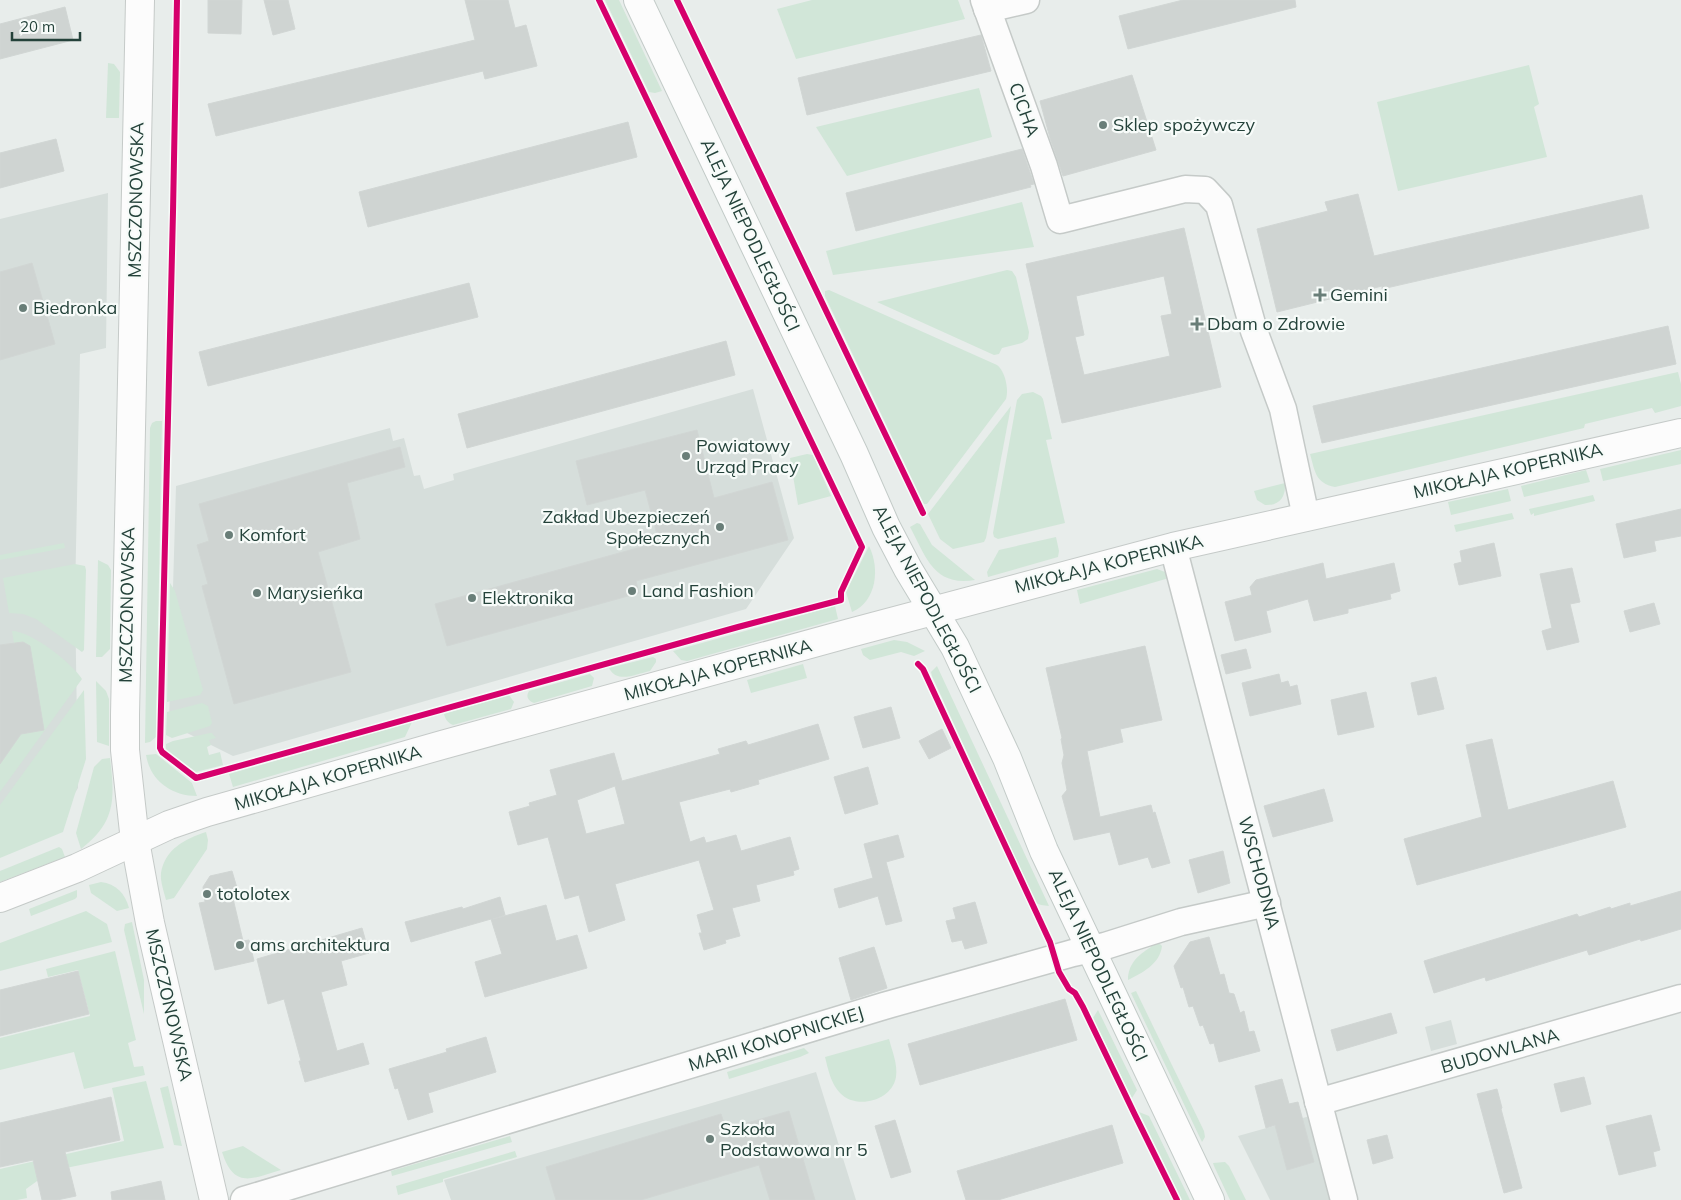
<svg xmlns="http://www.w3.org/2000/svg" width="1681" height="1200" viewBox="0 0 1681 1200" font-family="Mulish,sans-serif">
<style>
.built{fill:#d6dedb}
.green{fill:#d1e6d8}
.building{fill:#cfd4d2;stroke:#d1d6d4;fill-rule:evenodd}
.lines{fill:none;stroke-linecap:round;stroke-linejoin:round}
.minor-casing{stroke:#c5cac8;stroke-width:29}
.tertiary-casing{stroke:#c5cac8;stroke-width:30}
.secondary-casing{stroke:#c3cbc8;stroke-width:30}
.minor{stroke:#fcfcfc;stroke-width:26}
.tertiary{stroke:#fcfcfc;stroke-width:28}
.secondary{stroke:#fcfcfc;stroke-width:28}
.cycleway-casing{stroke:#f7fbf9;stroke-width:9}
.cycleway{stroke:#d6006c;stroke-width:6}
.poi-dot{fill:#697e78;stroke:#f7fbf9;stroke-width:2}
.labels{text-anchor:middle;stroke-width:4.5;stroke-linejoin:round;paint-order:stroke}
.street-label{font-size:18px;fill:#24423a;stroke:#f7fbf9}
.poi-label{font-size:18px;fill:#24423a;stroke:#f7fbf9;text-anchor:start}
</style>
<rect width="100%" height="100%" fill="#e8edeb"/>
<g class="built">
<polygon points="108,193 106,348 80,354 75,596 78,788 55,825 0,848 0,219"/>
<polygon points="753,389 794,538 746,609 233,756 169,724 176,486 390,428 393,441 404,438 414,476 420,475 424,489 454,480 453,474"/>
<polygon points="1451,1020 1457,1044 1431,1051 1425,1027"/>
<polygon points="816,1072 856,1200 451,1200 444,1180 705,1105"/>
<polygon points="1310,1116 1333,1200 1270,1200 1238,1136"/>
</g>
<g class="green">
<polygon points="605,0 619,0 662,91 655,93 649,92"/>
<polygon points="812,0 958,0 965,19 796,59 777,9"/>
<polygon points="108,63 114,64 120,72 119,118 106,118"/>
<polygon points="1529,65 1539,104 1534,107 1547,157 1398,191 1377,102"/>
<polygon points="979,88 992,137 847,176 816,127"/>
<polygon points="1022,202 1034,247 833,275 826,251"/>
<polygon points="1007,270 1012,271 1016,277 1029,332 1028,339 1022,343 1002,348 999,354 994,355 877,302"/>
<path d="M 829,290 L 997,365 C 1005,371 1009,389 1006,399 L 927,504 L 924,504 L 825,296 L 825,291 Z"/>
<path d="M 1678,372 L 1681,384 L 1681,406 L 1655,413 L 1652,408 L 1585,424 L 1584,428 L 1335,487 C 1315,483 1315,471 1310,454 Z"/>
<polygon points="1033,392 1041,396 1043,399 1052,439 1046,440 1065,523 998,539 994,537 993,533 1017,400 1022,394"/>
<polygon points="1011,406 986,538 984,542 953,549 940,539 928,514"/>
<polygon points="156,421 162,421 156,737 150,742 145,743 150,428 152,423"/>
<polygon points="1681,450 1681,464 1603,481 1600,469"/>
<polygon points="807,454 813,455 831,496 798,505 790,458"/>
<polygon points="1586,470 1590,482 1524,497 1521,486"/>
<path d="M 1285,483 C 1286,496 1280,506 1265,505 L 1257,500 L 1254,491 Z"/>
<polygon points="1508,489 1511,501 1451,515 1448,502"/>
<polygon points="1593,495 1595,501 1534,516 1534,513 1531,515 1529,509"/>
<polygon points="1512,513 1514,519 1456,532 1454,525"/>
<path d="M 917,523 L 920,524 L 932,545 L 975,580 C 934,587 926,557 910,527 Z"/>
<polygon points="1056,537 1059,551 1058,557 988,577 987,572 999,550"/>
<polygon points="64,543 65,548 0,560 0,555"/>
<path d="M 869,546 C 880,568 877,601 852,612 L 846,592 Z"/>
<polygon points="98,560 108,565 111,570 110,649 102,657 96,657"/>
<polygon points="75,564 85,566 86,570 84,650 82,652 36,619 23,614 9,613 3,578"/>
<polygon points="1157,569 1165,572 1169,578 1080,604 1077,590"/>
<polygon points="170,583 175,591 203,690 200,695 167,702"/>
<polygon points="835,606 838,619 687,661 681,660 673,651"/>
<path d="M 12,631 C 31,631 72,663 82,679 L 0,792 L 0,753 L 30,646 L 23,642 L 14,643 Z"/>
<polygon points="894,640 907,642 925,651 914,656 901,652 870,660 863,655 861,649"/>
<path d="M 653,657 L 656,659 L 656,662 L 650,671 C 636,674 617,684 609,668 Z"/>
<polygon points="803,664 807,678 751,693 747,680"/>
<polygon points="937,666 1049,906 1041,905 1036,903 932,676 931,672"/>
<path d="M 590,674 L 594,678 L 592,686 L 534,703 C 529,701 525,697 529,691 Z"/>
<polygon points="96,681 106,691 109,699 109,746 97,742"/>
<polygon points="84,690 86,759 63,832 0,858 0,805"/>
<path d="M 509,695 L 514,702 L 511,709 L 453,725 C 448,723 445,719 444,714 Z"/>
<polygon points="202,703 208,706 212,723 210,726 172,738 166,735 167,712"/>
<polygon points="412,722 405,737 233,787 229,774"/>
<polygon points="210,733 212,733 216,738 209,740 211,745 207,747 209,755 220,752 223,765 196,772 166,749 166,744 173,741"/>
<path d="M 156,754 L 192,783 L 197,796 C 171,796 150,780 146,755 Z"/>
<path d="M 110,758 C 115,799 116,822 81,849 L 76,833 L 94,767 L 102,759 Z"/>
<path d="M 206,832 L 208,840 L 207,849 L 174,898 L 166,900 C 164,892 160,881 161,873 C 165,849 185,839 206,832 Z"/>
<polygon points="59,847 62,849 65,857 0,882 0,871"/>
<path d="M 101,882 C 116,884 125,893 129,908 L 117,911 L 91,893 L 89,885 Z"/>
<polygon points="77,890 77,897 75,899 31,916 29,909"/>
<polygon points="86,911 107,924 112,942 0,971 0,943"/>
<polygon points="132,922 144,980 144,1014 124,930 125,924"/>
<path d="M 1159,943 L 1162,946 C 1160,964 1142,973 1128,980 C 1128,964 1138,955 1151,947 L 1152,945 Z"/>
<polygon points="115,951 136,1040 128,1043 134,1067 143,1066 145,1075 84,1089 74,1052 0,1070 0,1038 90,1016 78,970 48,977 46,969"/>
<polygon points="1136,991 1204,1131 1205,1137 1202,1142 1131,993"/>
<polygon points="1098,1010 1137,1090 1132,1098 1093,1018"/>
<path d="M 889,1039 C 892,1051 898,1064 896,1077 C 892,1101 856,1110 840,1093 C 831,1084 828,1069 825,1057 Z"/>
<polygon points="804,1048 809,1053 800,1057 729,1079 727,1072"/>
<polygon points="146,1081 164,1148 51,1171 26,1189 27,1198 17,1200 0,1200 0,1169 124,1141 112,1088"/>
<polygon points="168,1086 182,1146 174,1145 160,1088"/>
<polygon points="1139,1112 1149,1116 1190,1200 1182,1200"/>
<polygon points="510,1136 512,1142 392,1176 391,1171"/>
<path d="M 243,1146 L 281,1170 C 251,1179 234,1189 222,1152 Z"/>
<polygon points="515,1151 517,1157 443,1179 443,1182 398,1195 396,1186"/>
<polygon points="1225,1162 1229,1166 1246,1200 1230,1200 1214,1166 1213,1163"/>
</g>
<g class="building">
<polygon points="208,0 242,0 241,34 208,33"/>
<polygon points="264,0 288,0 295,29 273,35"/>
<polygon points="465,0 508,0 515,28 526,25 537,66 485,79 483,71 216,136 208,104 475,40"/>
<polygon points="1183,0 1295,0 1296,7 1128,49 1119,16"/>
<polygon points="65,7 73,40 0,59 0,24"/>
<polygon points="981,35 991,71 807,115 798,78"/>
<polygon points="1132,75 1156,150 1063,176 1050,138 1040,101"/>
<polygon points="628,122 637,157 368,227 359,192"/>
<polygon points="56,139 64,171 0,188 0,153"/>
<polygon points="1022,149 1034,184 1030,185 1031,187 856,231 846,193"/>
<polygon points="1358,194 1374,256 1642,195 1649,228 1382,289 1382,286 1277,312 1257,229 1328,211 1325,202"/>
<path d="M 1184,228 L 1221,387 L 1062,423 L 1026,264 ZM 1164,276 L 1172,314 L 1161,316 L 1170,356 L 1084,375 L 1075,337 L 1084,335 L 1076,296 Z"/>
<polygon points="32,263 55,344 0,360 0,272"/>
<polygon points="469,283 478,317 208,386 199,352"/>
<polygon points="1668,326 1676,364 1322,443 1313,406"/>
<polygon points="726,341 735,375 467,448 458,414"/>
<polygon points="697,430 714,498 772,482 788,540 636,581 639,593 447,646 435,604 659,542 645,490 587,505 576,461"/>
<polygon points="400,447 405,467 347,483 360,539 318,552 351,672 234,704 202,586 208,584 197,545 209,541 199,504"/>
<polygon points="1681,509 1681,536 1654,541 1656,551 1624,558 1616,524"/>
<polygon points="1494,543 1501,576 1459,585 1454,564 1462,562 1460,551"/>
<polygon points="1323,563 1326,579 1394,563 1400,591 1390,594 1391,599 1348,609 1348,613 1314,621 1308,599 1266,611 1271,632 1235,641 1225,602 1252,595 1250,587 1256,580"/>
<polygon points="1572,568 1580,602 1570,604 1579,642 1547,650 1542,631 1552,628 1540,574"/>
<polygon points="1654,603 1660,624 1630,632 1624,611"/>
<polygon points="23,642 30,646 44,730 21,734 0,764 0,645"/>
<polygon points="1145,646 1162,720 1120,729 1123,742 1087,751 1100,817 1151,805 1153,813 1155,812 1170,863 1152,868 1148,857 1119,865 1110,832 1074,840 1062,796 1067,790 1062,763 1064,755 1061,739 1062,738 1046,668"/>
<polygon points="1246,649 1251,668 1226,674 1221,655"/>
<polygon points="1279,674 1281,683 1288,681 1290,687 1297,685 1301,704 1250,716 1242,683"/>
<polygon points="1436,677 1444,709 1418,715 1411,683"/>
<polygon points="1366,692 1374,727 1338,735 1331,700"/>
<polygon points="891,707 900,738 863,748 854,717"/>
<path d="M 818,724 L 829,759 L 758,780 L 759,784 L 731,792 L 730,789 L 679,802 L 690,842 L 704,837 L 706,843 L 736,835 L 741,851 L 790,837 L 799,869 L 793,871 L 794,875 L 756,885 L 760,901 L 732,908 L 740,936 L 725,940 L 726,943 L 704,950 L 699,933 L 702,933 L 697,915 L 714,910 L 699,860 L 615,884 L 625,920 L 589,932 L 579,895 L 565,899 L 548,837 L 518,845 L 509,812 L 530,806 L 529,803 L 557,795 L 550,770 L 614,753 L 622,781 L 720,754 L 718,749 L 746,741 L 748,745 ZM 615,786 L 625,824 L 586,834 L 577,800 Z"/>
<polygon points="942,729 951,748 929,759 919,741"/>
<polygon points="1492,739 1508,810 1613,781 1626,827 1417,885 1404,839 1482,817 1466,745"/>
<polygon points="868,767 878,804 845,814 834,777"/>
<polygon points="1324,789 1333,821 1273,837 1264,806"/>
<polygon points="898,835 904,857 886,862 902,921 886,925 878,896 839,908 834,889 873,878 864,844"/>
<polygon points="1223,851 1230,883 1198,893 1189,860"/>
<polygon points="232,871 237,888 231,890 243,941 249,940 254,961 215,970 199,903 205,902 203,887 210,876"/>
<polygon points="1681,891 1681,929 1641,941 1640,939 1589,955 1587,950 1486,981 1485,977 1434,993 1424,961 1577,914 1579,917 1610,907 1611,909 1630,903 1630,906"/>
<polygon points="500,897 505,915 493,919 546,905 556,941 577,935 587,968 485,997 475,962 502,954 491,919 411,942 405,922 462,907 463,909"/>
<polygon points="975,902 987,943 965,949 962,940 952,942 946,921 956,919 953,908"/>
<polygon points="362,928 369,953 341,961 347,985 321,992 337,1051 363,1043 369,1064 305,1082 299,1061 301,1061 284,999 268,1004 257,959"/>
<polygon points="1209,937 1220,975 1224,974 1229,993 1234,994 1240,1013 1244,1011 1249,1032 1254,1031 1260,1051 1219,1062 1214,1043 1210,1044 1203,1025 1200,1026 1193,1006 1189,1007 1183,987 1181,988 1174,966 1190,942"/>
<polygon points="874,947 887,988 851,1000 839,958"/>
<polygon points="78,971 89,1014 0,1036 0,990"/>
<polygon points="1065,999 1077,1040 920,1085 908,1044"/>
<polygon points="1391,1013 1397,1033 1337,1051 1331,1030"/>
<polygon points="486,1037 496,1072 428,1093 433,1112 408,1120 398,1088 395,1089 389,1069 447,1052 446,1049"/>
<polygon points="1584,1077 1591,1104 1561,1112 1554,1084"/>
<polygon points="1282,1079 1289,1104 1298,1102 1314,1162 1287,1170 1275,1125 1266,1128 1255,1086"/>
<polygon points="1497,1089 1502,1108 1501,1109 1522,1188 1504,1193 1477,1094"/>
<polygon points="111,1097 120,1140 65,1152 76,1196 57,1200 42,1200 33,1160 0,1167 0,1123"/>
<polygon points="789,1111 815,1200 770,1200 759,1165 641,1200 556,1200 546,1167 721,1114 726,1129"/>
<polygon points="1651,1115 1660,1150 1653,1152 1656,1166 1619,1175 1606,1126"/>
<polygon points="895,1120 911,1172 891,1178 875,1126"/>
<polygon points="1112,1125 1123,1163 998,1200 966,1200 957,1171"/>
<polygon points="1387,1135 1393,1158 1373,1164 1367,1140"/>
<polygon points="161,1181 165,1200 112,1200 111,1192"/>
</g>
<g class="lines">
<g class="minor-casing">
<g id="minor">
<polyline points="984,0 1044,166 1060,220 1185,189 1205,190 1219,205 1254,331 1283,409 1306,517"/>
<polyline points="987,9 1026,0"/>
<polyline points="1173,547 1344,1200"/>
<polyline points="1318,1102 1681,998"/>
<polyline points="244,1200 884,1006 1073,953 1105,946 1181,922 1267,903"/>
</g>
</g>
<g class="tertiary-casing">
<g id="tertiary">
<polyline points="140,0 125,715 125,750 135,841 150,923 214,1200"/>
<polyline points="0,898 77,868 169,825 207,812 442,745 850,633 1173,547 1681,433"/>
</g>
</g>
<g class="secondary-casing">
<polyline id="secondary" points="638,0 854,454 886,527 908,569 955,647 1007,758 1044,851 1210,1200"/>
</g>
<use href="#minor" class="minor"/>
<use href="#tertiary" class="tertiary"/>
<use href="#secondary" class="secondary"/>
<g class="cycleway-casing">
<g id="cycleway">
<polyline points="177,0 173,212 160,748 162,752 196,778 738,627 841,600 841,592 862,547 599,0"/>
<polyline points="677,0 923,513"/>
<polyline points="918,664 923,669 1050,942 1059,972 1069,989 1075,993 1083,1007 1135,1115 1177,1200"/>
</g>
</g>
<use href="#cycleway" class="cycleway"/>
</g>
<g class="poi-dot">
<circle cx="1103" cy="125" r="5"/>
<path d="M1317.5 287.5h5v5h5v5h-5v5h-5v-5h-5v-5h5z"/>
<circle cx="23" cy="308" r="5"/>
<path d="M1194.5 316.5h5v5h5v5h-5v5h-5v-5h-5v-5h5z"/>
<circle cx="686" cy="456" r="5"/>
<circle cx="720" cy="527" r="5"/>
<circle cx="229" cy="535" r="5"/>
<circle cx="632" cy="591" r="5"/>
<circle cx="257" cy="593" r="5"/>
<circle cx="472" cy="598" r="5"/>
<circle cx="207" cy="894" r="5"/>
<circle cx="240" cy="945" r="5"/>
<circle cx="710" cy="1139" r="5"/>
</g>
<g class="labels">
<g class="street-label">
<text transform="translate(1024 110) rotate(70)" y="6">CICHA</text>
<text transform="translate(136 200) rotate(-89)" y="6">MSZCZONOWSKA</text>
<text transform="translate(750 235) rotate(65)" y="6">ALEJA NIEPODLEGŁOŚCI</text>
<text transform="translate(1508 471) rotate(-13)" y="6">MIKOŁAJA KOPERNIKA</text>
<text transform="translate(1109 564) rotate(-14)" y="6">MIKOŁAJA KOPERNIKA</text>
<text transform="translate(927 599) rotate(62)" y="6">ALEJA NIEPODLEGŁOŚCI</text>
<text transform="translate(127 605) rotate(-89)" y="6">MSZCZONOWSKA</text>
<text transform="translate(718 670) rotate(-15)" y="6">MIKOŁAJA KOPERNIKA</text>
<text transform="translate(328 778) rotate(-16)" y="6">MIKOŁAJA KOPERNIKA</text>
<text transform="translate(1259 873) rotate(75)" y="6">WSCHODNIA</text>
<text transform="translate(1098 965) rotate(65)" y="6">ALEJA NIEPODLEGŁOŚCI</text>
<text transform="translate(169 1005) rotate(77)" y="6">MSZCZONOWSKA</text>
<text transform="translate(776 1039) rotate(-17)" y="6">MARII KONOPNICKIEJ</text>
<text transform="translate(1500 1051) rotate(-16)" y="6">BUDOWLANA</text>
</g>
<g class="poi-label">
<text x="1113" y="131">Sklep spożywczy</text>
<text x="1330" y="301">Gemini</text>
<text x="33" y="314">Biedronka</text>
<text x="1207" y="330">Dbam o Zdrowie</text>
<text x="696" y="452">Powiatowy<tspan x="696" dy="21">Urząd Pracy</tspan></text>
<text x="710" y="523" text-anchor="end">Zakład Ubezpieczeń<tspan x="710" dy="21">Społecznych</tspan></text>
<text x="239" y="541">Komfort</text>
<text x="642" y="597">Land Fashion</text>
<text x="267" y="599">Marysieńka</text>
<text x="482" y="604">Elektronika</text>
<text x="217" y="900">totolotex</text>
<text x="250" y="951">ams architektura</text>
<text x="720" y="1135">Szkoła<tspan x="720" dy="21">Podstawowa nr 5</tspan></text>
</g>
</g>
<path d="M12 32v8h68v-8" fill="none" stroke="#24423a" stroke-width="2.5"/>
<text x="20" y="32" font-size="15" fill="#24423a" stroke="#f7fbf9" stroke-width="4" paint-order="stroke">20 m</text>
</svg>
